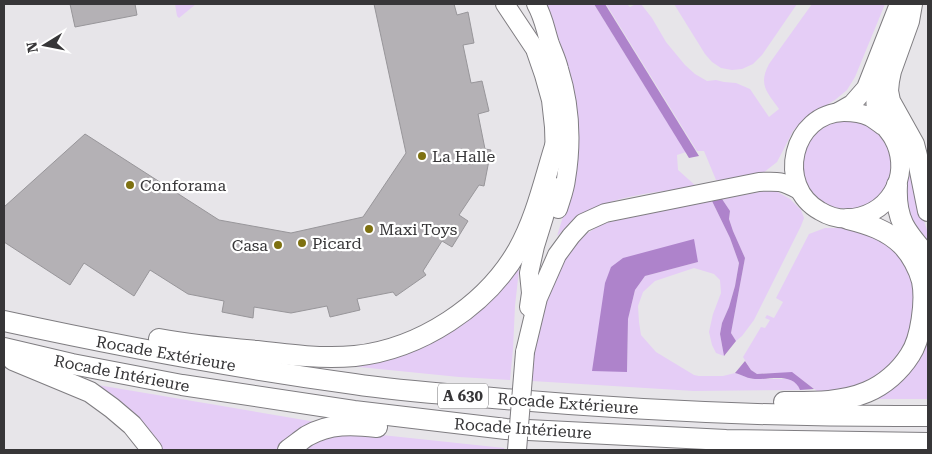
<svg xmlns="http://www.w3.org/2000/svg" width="932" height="454" viewBox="0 0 932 454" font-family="'Roboto Serif',serif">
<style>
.green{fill:#e5cdf6;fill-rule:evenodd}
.water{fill:#ae83cb}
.building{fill:#b4b1b5;stroke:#98969a}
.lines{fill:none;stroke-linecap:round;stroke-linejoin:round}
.major-casing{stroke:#7f7d81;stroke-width:20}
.highway-casing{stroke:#7f7d81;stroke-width:22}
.major{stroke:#fff;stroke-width:18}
.highway{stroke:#fff;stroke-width:20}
.major-bridge-casing{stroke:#7f7d81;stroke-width:20;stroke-linecap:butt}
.major-bridge{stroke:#fff;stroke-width:18}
.poi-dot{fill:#7e7111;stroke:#fff;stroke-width:2}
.labels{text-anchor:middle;stroke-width:4.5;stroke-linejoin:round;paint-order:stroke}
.shield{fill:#fff;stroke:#737274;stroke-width:1}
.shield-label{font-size:15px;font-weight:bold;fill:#373638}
.poi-label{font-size:16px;fill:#373638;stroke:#fff;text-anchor:start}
.street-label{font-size:16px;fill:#373638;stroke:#fff}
</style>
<rect width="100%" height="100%" fill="#e7e5e9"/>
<g class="green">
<polygon points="175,4 196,4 179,18 177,16"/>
<path d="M 544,4 L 594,4 L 686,152 L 677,155 L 678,170 L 697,187 C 655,192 601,196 568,225 C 564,228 561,233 557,236 L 566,207 L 572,91 L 567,64 L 557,34 Z"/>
<path d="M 606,4 L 627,4 L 630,7 L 636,4 L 641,4 L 652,18 L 666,42 L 685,65 L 695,74 L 707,81 L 716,80 L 724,82 L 736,83 L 750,89 L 769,117 L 779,109 C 767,92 758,85 769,64 L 812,4 L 885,4 L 855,77 L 847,90 L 835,100 L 806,117 L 793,131 L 777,162 L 763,173 L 726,181 L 716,180 L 704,151 L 697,151 Z"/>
<polygon points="674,4 797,4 762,55 753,64 742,69 732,70 721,68 712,62 705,54"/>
<circle cx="847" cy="165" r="44"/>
<polygon points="903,136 923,218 928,233 928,244 907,225"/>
<polygon points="765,191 776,191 790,199 801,210 804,218 801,226 754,320 742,336 736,341 731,333 745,258 733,231 729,219 730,211 722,199"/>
<path d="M 712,201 L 730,238 L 739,263 L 735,286 L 729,307 L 722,323 L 720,334 L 724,356 L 716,353 L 712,345 L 709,332 L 713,314 L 721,293 L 720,280 L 714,274 L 694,268 L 655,281 L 643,292 L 638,306 L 639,322 L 641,335 L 656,352 L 694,375 L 699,376 L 723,376 L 735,373 L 753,379 L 791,379 L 798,385 L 800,390 L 694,391 L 532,381 L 534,336 L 540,312 L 568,250 L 583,236 L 602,224 L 629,217 ZM 698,262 L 645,276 L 635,290 L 628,319 L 627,372 L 611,267 Z"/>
<polygon points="825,228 854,228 889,244 903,260 913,284 915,311 909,335 897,357 880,373 862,385 845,389 831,391 817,391 801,379 775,373 757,374 751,370 743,357 761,327 765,328 770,320 765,318 767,315 774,318 783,302 776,298 809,234"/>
<polygon points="521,252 515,306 513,349 510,380 459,377 309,362 420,341"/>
<polygon points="928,315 928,399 869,399"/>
<polygon points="92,384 316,422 286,441 278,450 158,450"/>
<polygon points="363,433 504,448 504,450 300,450 320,438"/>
</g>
<g class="water">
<polygon points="594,4 605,4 699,156 689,158"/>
<polygon points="722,199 730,211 729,219 733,231 745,258 731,333 736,341 724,356 720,334 722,323 729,307 735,286 739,263 730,238 712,201"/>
<polygon points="694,239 698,262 645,276 635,290 628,319 627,372 592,371 605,283 611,267 623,258"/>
<path d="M 745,361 L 751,370 L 757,374 L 792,372 L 814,389 L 800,390 C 793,372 770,380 755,379 C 749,379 742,375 735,373 Z"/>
</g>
<g class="building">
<polygon points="70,4 135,4 137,15 75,27"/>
<polygon points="374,4 454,4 457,15 468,12 474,43 463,45 471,83 482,81 489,111 478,114 485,149 491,150 484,186 479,185 459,215 468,221 452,247 442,241 423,271 426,275 396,296 393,292 357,299 360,310 330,317 327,306 291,313 254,307 253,318 222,312 224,301 188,294 150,270 134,296 84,263 70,285 4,242 4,207 85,134 219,220 291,233 363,217 406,153"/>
</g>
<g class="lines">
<g class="major-casing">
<g id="major">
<polyline points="505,4 535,49 544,75 551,100 554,127 555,160"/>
<path d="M 536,4 C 544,18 545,29 550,44 C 553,52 557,60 559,69 C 570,104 572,143 566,179 C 565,189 561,199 558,209"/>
<polyline points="838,112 852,104 866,88 899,4"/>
<path d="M 883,126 C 879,123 875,120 870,117 C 862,113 853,112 844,112 C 792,113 775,186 820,211 C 830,217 841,220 853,218 C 872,215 888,204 896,186 C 903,171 901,152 893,138 C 887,128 878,121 876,109 C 873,90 881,75 887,58"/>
<polyline points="529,307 531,293 529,273 535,246 544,217 552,186"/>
<path d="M 525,352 L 538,298 L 557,255 L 571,236 L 583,223 L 605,213 L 759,182 C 779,181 782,181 799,190"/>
</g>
</g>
<g class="highway-casing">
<g id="highway">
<polyline points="912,4 909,21 891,71 889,81 888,91 890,101 914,144 917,156 928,211"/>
<path d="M 897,185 C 895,220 906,232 928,257"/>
<path d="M 4,321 C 119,346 236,368 354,384 C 400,391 447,394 493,398 C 638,411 783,417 928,416"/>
<path d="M 159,339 C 192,345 224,348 257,351 C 290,355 323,359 355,356 C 420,349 486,306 518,250 C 536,218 544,181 555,146"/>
<polyline points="4,348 72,364 182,385 354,411 506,429 726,440 928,443"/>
<polyline points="13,360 90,392 112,408 132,425 152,450"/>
<path d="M 784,402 C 811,402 841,403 867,392 C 884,385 900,371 910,355 C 921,339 926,301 922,281 C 919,269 911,254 902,245 C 887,230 868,224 848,219"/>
<path d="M 288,450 C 294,446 301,440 307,436 C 330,423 352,424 377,427"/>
</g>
</g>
<use href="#major" class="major"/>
<use href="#highway" class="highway"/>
<g class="major-bridge-casing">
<polyline id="major-bridge" points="517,450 525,352"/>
</g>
<use href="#major-bridge" class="major-bridge"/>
</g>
<g class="poi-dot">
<circle cx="422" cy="156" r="5"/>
<circle cx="130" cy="185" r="5"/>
<circle cx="369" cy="229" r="5"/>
<circle cx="302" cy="243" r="5"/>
<circle cx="278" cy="245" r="5"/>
</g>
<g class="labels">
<rect class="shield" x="438" y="383.5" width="50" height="25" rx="4"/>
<g class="shield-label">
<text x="463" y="401">A 630</text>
</g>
<g class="poi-label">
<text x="432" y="162">La Halle</text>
<text x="140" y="191">Conforama</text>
<text x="379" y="235">Maxi Toys</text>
<text x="312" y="249">Picard</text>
<text x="268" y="251" text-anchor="end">Casa</text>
</g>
<g class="street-label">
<text transform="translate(166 353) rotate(10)" y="6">Rocade Extérieure</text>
<text transform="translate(122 373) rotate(11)" y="6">Rocade Intérieure</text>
<text transform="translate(568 403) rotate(4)" y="6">Rocade Extérieure</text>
<text transform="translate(523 428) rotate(4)" y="6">Rocade Intérieure</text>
</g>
</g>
<rect width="932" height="454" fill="none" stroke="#373638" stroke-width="10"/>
<g transform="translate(45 45) rotate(260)" stroke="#ffffff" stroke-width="4" paint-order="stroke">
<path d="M0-4L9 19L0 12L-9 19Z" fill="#373638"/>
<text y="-8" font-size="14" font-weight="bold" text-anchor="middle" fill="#373638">N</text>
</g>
</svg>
